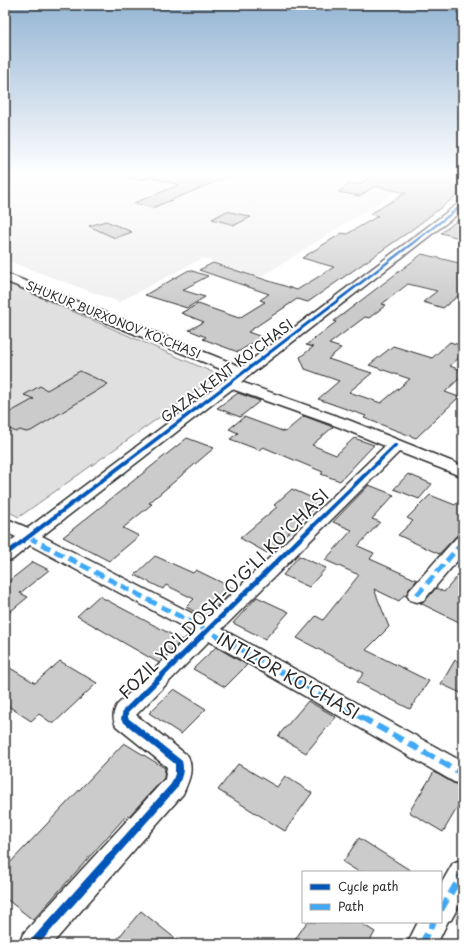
<svg xmlns="http://www.w3.org/2000/svg" width="468" height="949" viewBox="0 0 468 949" font-family="'Playpen Sans',sans-serif">
<style>
.built{fill:#efefef}
.green{fill:#e0e0e0;stroke:#868686}
.building{fill:#cbcbcb;stroke:#2b2b2b}
.lines{fill:none;stroke-linecap:round;stroke-linejoin:round}
.minor-casing{stroke:#2b2b2b;stroke-width:3}
.minor{fill:#fff;fill-rule:evenodd}
.quiet-far2{stroke:#3fa9f5;stroke-width:2.5;stroke-dasharray:5 2.5;stroke-linecap:butt}
.quiet-far1{stroke:#3fa9f5;stroke-width:5;stroke-dasharray:10 5;stroke-linecap:butt}
.quiet{stroke:#3fa9f5;stroke-width:6;stroke-dasharray:12 6;stroke-linecap:butt}
.cycleway-casing{stroke:#fff;stroke-width:3}
.cycleway{fill:#0057b8;fill-rule:evenodd}
.labels{text-anchor:middle;stroke-width:4;stroke-linejoin:round;paint-order:stroke}
.far-street-label{font-size:12px;fill:#2b2b2b;stroke:#fff}
.street-label{font-size:14px;fill:#2b2b2b;stroke:#fff}
.near-street-label{font-size:17px;fill:#2b2b2b;stroke:#fff}
</style>
<rect width="100%" height="100%" fill="#fff"/>
<filter id="ink" filterUnits="userSpaceOnUse"><feTurbulence type="fractalNoise" baseFrequency=".025" numOctaves="2"/><feDisplacementMap in="SourceGraphic" scale="8" xChannelSelector="R" yChannelSelector="G"/><feConvolveMatrix kernelMatrix="1 2 1 2 8 2 1 2 1" color-interpolation-filters="sRGB"/></filter>
<g filter="url(#ink)">
<polygon class="built" points="10,173 141,173 151,175 158,173 334,173 400,189 261,277 203,258 119,302 5,260 5,174"/>
<polygon class="green" points="5,282 219,375 19,517 5,510"/>
<g class="building">
<polygon points="156,173 237,173 152,208 134,203 179,185 151,177"/>
<polygon points="377,173 456,173 451,176 463,178 463,191 410,231 308,302 297,299 248,332 262,337 238,352 203,339 206,337 189,330 204,322 181,313 198,304 239,318 265,302 260,300 269,294 199,270 213,263 297,290 334,267 302,258 342,233 347,234 378,216 370,214 406,193 375,186 360,196 338,192 351,183 358,185"/>
<polygon points="227,211 251,217 235,225 212,219"/>
<polygon points="463,216 463,239 441,233"/>
<polygon points="106,221 132,232 115,238 89,226"/>
<polygon points="422,254 463,264 463,292 443,308 423,302 437,291 408,284 382,304 386,305 369,318 365,317 329,344 341,348 328,359 372,373 349,392 381,403 410,379 369,365 393,346 432,358 450,342 463,346 463,354 450,366 463,371 463,375 445,392 459,397 416,438 364,418 366,416 318,399 339,381 305,369 300,357 313,347 306,345 336,322 334,321"/>
<polygon points="189,270 208,276 182,290 205,297 187,308 145,295"/>
<polygon points="80,371 108,384 31,431 26,432 20,430 16,432 5,427 5,415 34,399 24,395 40,386 47,390"/>
<polygon points="238,393 260,401 240,417 217,408"/>
<polygon points="304,416 333,427 312,445 336,455 354,438 374,445 340,481 321,474 323,472 263,447 259,450 230,439 238,433 229,429 244,417 285,432"/>
<polygon points="187,438 214,448 149,503 152,504 123,528 139,536 109,561 63,537"/>
<polygon points="408,474 432,484 419,499 394,489"/>
<polygon points="369,485 394,495 372,519 380,522 358,546 374,553 370,559 417,580 409,589 406,596 404,595 399,601 374,589 389,627 366,650 429,681 410,709 357,682 364,673 297,638 316,616 323,620 359,575 325,560 352,530 333,522"/>
<polygon points="292,489 321,502 267,553 240,538 277,507 274,505"/>
<polygon points="430,495 455,505 463,497 463,529 439,554 398,535 413,521 407,518"/>
<polygon points="155,556 193,573 196,570 235,589 205,617 186,607 194,599 166,585 163,589 135,575"/>
<polygon points="299,556 326,568 309,587 283,575"/>
<polygon points="33,562 49,570 20,593 28,597 5,616 5,584"/>
<polygon points="463,570 463,624 420,603 425,601 436,588 444,592"/>
<polygon points="99,596 146,621 182,640 159,663 77,616"/>
<polygon points="257,597 289,612 265,639 233,623"/>
<polygon points="216,647 247,665 225,687 193,669"/>
<polygon points="455,660 463,664 463,694 441,684"/>
<polygon points="60,661 97,683 53,724 39,714 31,721 5,704 5,665 35,683"/>
<polygon points="174,689 206,709 181,734 149,713"/>
<polygon points="308,701 336,717 306,753 278,736"/>
<polygon points="124,743 165,768 164,778 129,816 127,815 33,920 5,898 5,868"/>
<polygon points="238,764 277,787 285,776 312,793 285,831 218,790"/>
<polygon points="434,772 453,783 463,786 463,798 443,832 409,812"/>
<polygon points="359,838 413,872 359,872 343,862"/>
<polygon points="141,911 182,944 113,944"/>
<polygon points="307,922 359,922 375,932 368,944 292,944"/>
</g>
<g class="lines">
<g class="minor-casing">
<g id="minor">
<path d="M 122,173 L 155,173 C 146,181 134,178 124,175 Z"/>
<path d="M 463,202 L 463,210 L 241,382 L 351,421 L 463,466 L 463,477 L 399,452 L 222,629 L 463,762 L 463,785 L 454,782 L 209,641 L 136,715 L 188,756 C 194,770 189,780 183,794 L 52,944 L 19,944 L 23,934 L 165,779 L 167,767 L 116,726 C 112,718 113,713 117,705 L 193,632 L 30,545 L 12,560 L 5,561 L 5,545 L 16,537 L 5,532 L 5,518 L 28,528 L 233,374 L 5,281 L 5,273 L 242,367 L 459,203 ZM 232,389 L 339,427 L 385,446 L 205,620 L 42,536 Z"/>
<polygon points="463,536 463,554 424,600 417,602 410,600 407,595 410,590 456,538"/>
<polygon points="463,859 463,898 451,920 448,921 437,944 407,944 418,922 441,922 441,884 453,863"/>
</g>
</g>
<use href="#minor" class="minor"/>
<polyline class="quiet-far2" points="127,173 140,176 150,173"/>
<g class="quiet-far1">
<polyline points="28,537 208,631 362,718"/>
<polyline points="417,595 463,542"/>
</g>
<g class="quiet">
<polyline points="361,717 463,774"/>
<polyline points="441,910 463,872"/>
<polyline points="421,944 434,922"/>
</g>
<g class="cycleway-casing">
<g id="cycleway">
<polygon points="462,204 463,204 463,206 7,556 5,557 5,552"/>
<path d="M 394,444 L 396,444 L 398,445 L 296,546 L 128,713 L 128,718 L 182,761 C 185,771 181,779 177,788 L 39,944 L 29,944 L 30,941 L 171,784 L 175,774 L 175,764 L 122,721 L 121,719 L 123,710 L 326,510 Z"/>
</g>
</g>
<use href="#cycleway" class="cycleway"/>
</g>
</g>
<linearGradient id="sky" x2="0" y2="1"><stop stop-color="#94b5d4"/><stop offset="0.57" stop-color="#fff"/><stop offset="1" stop-color="#fff" stop-opacity="0"/></linearGradient>
<rect width="468" height="306" fill="url(#sky)"/>
<g class="labels">
<g class="far-street-label">
<text transform="translate(113 320) rotate(22)" y="4">SHUKUR BURXONOV KO'CHASI</text>
</g>
<g class="street-label">
<text transform="translate(227 371) rotate(-37)" y="5">GAZALKENT KO'CHASI</text>
</g>
<g class="near-street-label">
<text transform="translate(224 594) rotate(-45)" y="6">FOZIL YO'LDOSH-O'G'LI KO'CHASI</text>
<text transform="translate(288 676) rotate(29)" y="6">INTIZOR KO'CHASI</text>
</g>
</g>
<rect width="468" height="949" fill="none" stroke="#fff" stroke-width="20"/>
<rect x="10" y="10" width="448" height="929" fill="none" stroke="#2b2b2b" stroke-width="1.5" filter="url(#ink)"/>
<rect x="302" y="871" width="140" height="52" fill="#ffffff" stroke="#aaaaaa"/>
<rect x="310" y="884" width="20" height="6" fill="#0057b8" stroke="#aaaaaa"/>
<text x="338" y="891" font-size="12" fill="#2b2b2b">Cycle path</text>
<rect x="310" y="904" width="20" height="6" fill="#3fa9f5" stroke="#aaaaaa"/>
<text x="338" y="911" font-size="12" fill="#2b2b2b">Path</text>
</svg>
